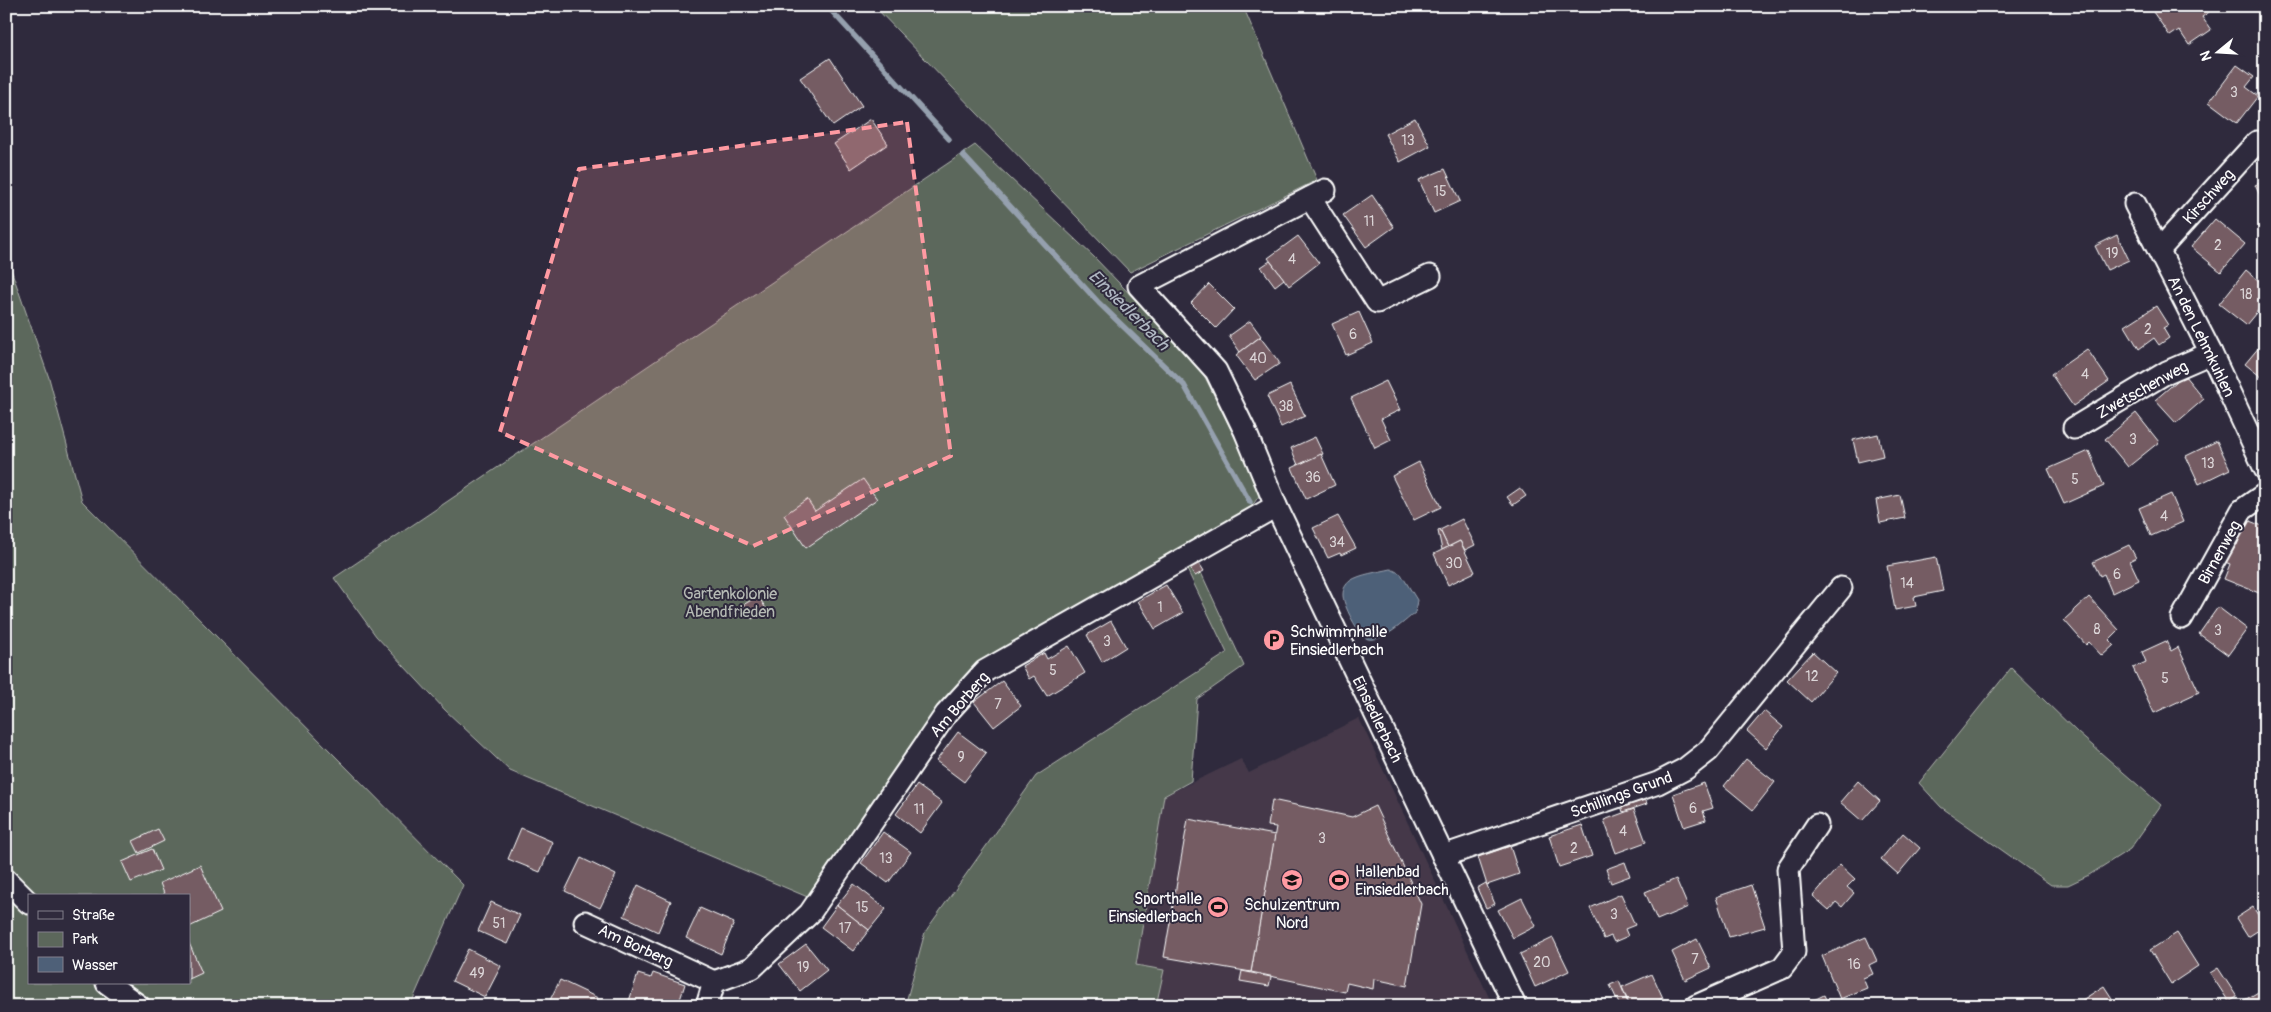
<svg xmlns="http://www.w3.org/2000/svg" width="2271" height="1012" viewBox="0 0 2271 1012" font-family="Pangolin,sans-serif">
<style>
.built{fill:#443949}
.green{fill:#5c675b;stroke:#aeb3ad;fill-rule:evenodd}
.water{fill:#4e6078;stroke:#95a0ae}
.lines{fill:none;stroke-linecap:round;stroke-linejoin:round}
.stream{stroke:#95a0ae;stroke-width:5.5}
.building{fill:#745c64;stroke:#fff}
.minor-casing{stroke:#fff;stroke-width:25}
.minor{stroke:#2f2a3d;stroke-width:21}
.marked{fill:#ff9aa2;fill-opacity:0.2;stroke:#ff9aa2;stroke-width:4;stroke-dasharray:10 6;stroke-linejoin:round}
.labels{text-anchor:middle;stroke-width:4;stroke-linejoin:round;paint-order:stroke}
.number-label{font-size:14px;fill:#dcd6d8}
.street-label{font-size:16px;fill:#fff;stroke:#2f2a3d}
.park-label{font-size:16px;fill:#b6bbb5;stroke:#2f2a3d}
.poi-label{font-size:16px;fill:#fff;stroke:#2f2a3d;text-anchor:start}
.water-label{font-size:18px;font-style:italic;fill:#afb7c2;stroke:#2f2a3d}
</style>
<rect width="100%" height="100%" fill="#2f2a3d"/>
<filter id="ink" filterUnits="userSpaceOnUse"><feTurbulence type="fractalNoise" baseFrequency=".02" numOctaves="2"/><feDisplacementMap in="SourceGraphic" scale="10" xChannelSelector="R" yChannelSelector="G"/><feConvolveMatrix kernelMatrix="1 2 1 2 8 2 1 2 1" color-interpolation-filters="sRGB"/></filter>
<g filter="url(#ink)">
<polygon class="built" points="1359,718 1493,1006 1156,1006 1164,970 1136,965 1164,796 1241,759 1249,773"/>
<g class="green">
<polygon points="874,6 1243,6 1317,180 1130,272"/>
<polygon points="975,145 1094,257 1200,367 1262,492 1236,528 1192,553 1244,666 1197,699 1191,781 1164,796 1136,965 1164,970 1156,1006 905,1006 925,932 1036,776 1227,653 1182,559 985,671 817,901 510,771 445,710 376,636 334,578"/>
<path d="M 6,255 L 49,378 L 82,501 L 463,885 L 410,1006 L 6,1006 ZM 29,896 L 189,896 L 189,983 L 29,983 Z"/>
<polygon points="2011,668 2078,733 2161,805 2130,849 2089,875 2068,885 2051,885 1941,807 1919,783"/>
</g>
<path class="water" d="M 1391,569 L 1401,574 L 1417,600 L 1415,613 C 1403,622 1384,642 1368,639 C 1359,637 1342,603 1343,594 C 1343,589 1346,584 1350,581 C 1360,574 1379,572 1391,569 Z"/>
<g class="lines">
<g class="stream">
<polyline points="827,6 949,139"/>
<polyline points="963,155 1099,303 1184,385 1250,502"/>
</g>
</g>
<g class="building">
<polygon points="2158,6 2205,6 2209,12 2202,17 2211,30 2189,45 2179,30 2170,36 2153,12 2159,8"/>
<polygon points="830,58 862,106 833,126 800,78"/>
<polygon points="2237,65 2254,77 2246,87 2258,96 2237,123 2209,102"/>
<polygon points="1415,118 1430,146 1400,162 1385,134"/>
<polygon points="871,119 888,144 851,169 834,144"/>
<polygon points="1445,169 1460,201 1434,213 1419,180"/>
<polygon points="2265,181 2265,206 2255,185"/>
<polygon points="1372,195 1394,227 1366,247 1343,215"/>
<polygon points="2215,219 2245,244 2221,272 2191,247"/>
<polygon points="2117,235 2129,260 2107,270 2095,246"/>
<polygon points="1298,236 1319,263 1289,286 1268,258"/>
<polygon points="1270,261 1284,279 1275,286 1261,267"/>
<polygon points="2246,270 2265,286 2265,302 2246,325 2219,304"/>
<polygon points="1209,284 1234,309 1216,328 1191,303"/>
<polygon points="2156,306 2168,325 2163,328 2169,338 2159,345 2154,338 2139,349 2125,326"/>
<polygon points="1359,312 1373,343 1346,355 1332,324"/>
<polygon points="1250,321 1261,336 1240,352 1229,336"/>
<polygon points="1260,337 1279,362 1279,364 1255,380 1236,355"/>
<polygon points="2265,340 2265,380 2245,364"/>
<polygon points="2087,349 2109,381 2073,406 2051,374"/>
<polygon points="2184,375 2204,399 2176,423 2155,400"/>
<polygon points="1386,381 1400,410 1381,419 1391,440 1375,448 1351,398"/>
<polygon points="1290,385 1305,416 1281,427 1267,396"/>
<polygon points="2136,413 2159,442 2128,467 2105,439"/>
<polygon points="1878,434 1883,456 1858,462 1853,440"/>
<polygon points="1315,437 1323,454 1298,465 1291,448"/>
<polygon points="2217,441 2230,469 2199,484 2186,456"/>
<polygon points="2089,451 2104,486 2064,504 2048,469"/>
<polygon points="1321,454 1335,485 1306,499 1292,468"/>
<polygon points="1419,462 1441,507 1414,520 1392,476"/>
<polygon points="863,479 877,499 806,548 784,515 807,499 815,511"/>
<polygon points="1520,488 1526,496 1513,505 1507,497"/>
<polygon points="2171,494 2183,522 2151,536 2139,508"/>
<polygon points="1900,495 1905,518 1880,523 1876,500"/>
<polygon points="1338,516 1356,548 1341,555 1340,553 1328,558 1313,528"/>
<polygon points="1462,519 1475,545 1465,550 1460,541 1448,547 1440,530"/>
<polygon points="2247,520 2265,527 2264,595 2224,579 2230,564 2225,562 2232,543 2237,545"/>
<polygon points="1440,530 1448,547 1442,550 1438,531"/>
<polygon points="1460,541 1475,572 1448,585 1434,554"/>
<polygon points="2129,545 2136,558 2130,561 2139,580 2112,593 2104,574 2100,576 2093,562"/>
<polygon points="1936,557 1943,591 1914,597 1916,606 1895,610 1887,566"/>
<polygon points="1199,563 1204,571 1195,576 1190,568"/>
<polygon points="1166,585 1183,613 1155,629 1138,601"/>
<polygon points="758,596 767,610 752,619 743,605"/>
<polygon points="2089,597 2119,630 2109,640 2114,645 2102,656 2089,642 2086,645 2064,620"/>
<polygon points="2218,607 2247,629 2228,655 2199,634"/>
<polygon points="1111,621 1126,647 1102,662 1087,635"/>
<polygon points="2166,641 2171,651 2178,647 2199,692 2154,713 2133,668 2146,662 2142,652"/>
<polygon points="1069,646 1085,673 1047,696 1034,676 1029,679 1022,666 1044,653 1047,659"/>
<polygon points="1813,652 1836,673 1811,702 1787,680"/>
<polygon points="1002,681 1021,706 994,727 974,702"/>
<polygon points="1764,711 1783,727 1766,748 1747,731"/>
<polygon points="958,732 986,753 964,782 936,761"/>
<polygon points="1746,759 1775,782 1753,810 1724,786"/>
<polygon points="1858,781 1880,801 1862,821 1840,802"/>
<polygon points="1704,783 1713,808 1703,811 1706,820 1684,827 1673,794"/>
<polygon points="917,785 942,803 920,833 896,814"/>
<polygon points="1644,795 1647,804 1623,812 1620,803"/>
<polygon points="1272,800 1352,817 1375,806 1421,904 1407,986 1374,979 1373,989 1347,983 1345,992 1251,972 1276,827 1268,826"/>
<polygon points="1634,809 1646,842 1616,853 1604,820"/>
<polygon points="1188,819 1275,835 1251,972 1164,957"/>
<polygon points="1582,825 1592,856 1559,867 1549,836"/>
<polygon points="521,828 553,842 540,872 508,859"/>
<polygon points="158,829 164,841 139,853 133,841"/>
<polygon points="883,832 911,852 888,883 861,863"/>
<polygon points="1903,833 1920,848 1898,874 1881,859"/>
<polygon points="1510,846 1519,874 1487,885 1478,857"/>
<polygon points="152,849 161,870 131,882 122,862"/>
<polygon points="581,858 616,875 600,908 565,891"/>
<polygon points="1625,862 1630,876 1611,883 1606,869"/>
<polygon points="200,865 221,912 189,927 189,896 165,896 160,883"/>
<polygon points="1840,865 1855,879 1847,887 1854,893 1842,907 1836,902 1829,910 1813,896"/>
<polygon points="1676,879 1688,907 1657,920 1645,892"/>
<polygon points="1486,883 1495,904 1486,908 1477,888"/>
<polygon points="854,884 886,909 869,930 837,905"/>
<polygon points="638,885 671,901 658,932 624,916"/>
<polygon points="1751,885 1765,927 1729,937 1716,897"/>
<polygon points="1621,894 1635,925 1625,929 1628,936 1614,942 1611,936 1604,939 1590,908"/>
<polygon points="1522,898 1536,926 1513,938 1498,910"/>
<polygon points="491,902 520,915 507,944 478,931"/>
<polygon points="837,905 869,930 853,951 821,927"/>
<polygon points="2253,907 2265,926 2248,937 2236,918"/>
<polygon points="700,908 734,923 721,954 686,938"/>
<polygon points="2177,933 2198,966 2171,984 2150,950"/>
<polygon points="1866,937 1877,961 1869,965 1873,974 1863,978 1867,988 1840,999 1822,956"/>
<polygon points="1553,938 1569,971 1535,987 1520,954"/>
<polygon points="1697,939 1711,968 1685,980 1672,952"/>
<polygon points="189,943 202,973 189,979"/>
<polygon points="806,944 827,970 800,991 779,964"/>
<polygon points="468,949 501,966 485,997 452,981"/>
<polygon points="2218,968 2237,997 2229,1002 2210,973"/>
<polygon points="1242,971 1271,977 1269,986 1240,981"/>
<polygon points="653,973 685,984 678,1006 628,1004 638,974 651,978"/>
<polygon points="1652,974 1663,998 1646,1006 1630,1006 1622,987"/>
<polygon points="560,980 598,998 594,1006 547,1006"/>
<polygon points="1619,981 1628,1003 1620,1006 1610,985"/>
<polygon points="2104,986 2117,1006 2073,1006"/>
<polygon points="2265,988 2265,1006 2245,1006 2243,1001"/>
<polygon points="1824,995 1829,1006 1807,1006 1806,1004"/>
<polygon points="444,998 460,1006 441,1006"/>
<polygon points="742,1000 756,1006 739,1006"/>
</g>
<g class="lines">
<g class="minor-casing">
<g id="minor">
<polyline points="1325,190 1139,286 1216,371 1245,431 1276,506 1515,1006"/>
<polyline points="1310,198 1377,302 1430,276"/>
<polyline points="2135,204 2211,353 2265,469"/>
<polyline points="2159,250 2257,142"/>
<polyline points="2074,428 2167,372 2211,353"/>
<polyline points="2182,618 2242,510 2265,494"/>
<polyline points="1443,856 1658,783 1685,769 1708,751 1841,588"/>
<polyline points="6,880 29,903"/>
<polyline points="585,922 714,982"/>
<polyline points="107,983 139,1006"/>
<polyline points="707,1006 714,982 752,968 810,913 946,714 985,671 1276,506"/>
<polyline points="1696,1006 1782,968 1794,952 1788,869 1817,825"/>
</g>
</g>
<use href="#minor" class="minor"/>
</g>
</g>
<path class="marked" d="M 907,122 L 951,456 L 753,546 L 500,432 L 579,169 Z"/>
<defs>
<g id="parking-disc" transform="scale(1.125)"><circle r="9.5" fill="#ff9aa2" stroke="#2f2a3d"/><path d="M-3.5-5.5H1a3.5 3.5 0 0 1 0 7H-1V5.5H-3.5ZM-1-3.4V-.6H.8a1.4 1.4 0 0 0 0-2.8Z" fill="#111"/></g>
<g id="school-disc" transform="scale(1.125)"><circle r="9.5" fill="#ff9aa2" stroke="#2f2a3d"/><path d="M0-5L7-2L0 1L-7-2ZM-4 1L0 2.5L4 1V4Q0 6-4 4Z" fill="#111"/></g>
<g id="stadium-disc" transform="scale(1.125)"><circle r="9.5" fill="#ff9aa2" stroke="#2f2a3d"/><path d="M0-5a6.5 5 0 1 0 0 10a6.5 5 0 1 0 0-10ZM-3.5-1.8h7v3.6h-7Z" fill="#111"/></g>
</defs>
<g fill-rule="evenodd">
<use href="#parking-disc" x="1274" y="640"/>
<use href="#school-disc" x="1292" y="880"/>
<use href="#stadium-disc" x="1339" y="880"/>
<use href="#stadium-disc" x="1218" y="907"/>
</g>
<g class="labels">
<g class="number-label">
<text x="2234" y="97">3</text>
<text x="1408" y="145">13</text>
<text x="1440" y="196">15</text>
<text x="1369" y="226">11</text>
<text x="2218" y="250">2</text>
<text x="2112" y="258">19</text>
<text x="1292" y="264">4</text>
<text x="2246" y="299">18</text>
<text x="2148" y="334">2</text>
<text x="1353" y="339">6</text>
<text x="1258" y="363">40</text>
<text x="2085" y="379">4</text>
<text x="1286" y="411">38</text>
<text x="2133" y="444">3</text>
<text x="2208" y="468">13</text>
<text x="1313" y="482">36</text>
<text x="2075" y="484">5</text>
<text x="2164" y="521">4</text>
<text x="1337" y="547">34</text>
<text x="1454" y="568">30</text>
<text x="2117" y="579">6</text>
<text x="1907" y="588">14</text>
<text x="1160" y="612">1</text>
<text x="2097" y="634">8</text>
<text x="2218" y="635">3</text>
<text x="1107" y="646">3</text>
<text x="1053" y="675">5</text>
<text x="1812" y="681">12</text>
<text x="2165" y="683">5</text>
<text x="998" y="709">7</text>
<text x="961" y="762">9</text>
<text x="1693" y="813">6</text>
<text x="919" y="814">11</text>
<text x="1623" y="836">4</text>
<text x="1322" y="843">3</text>
<text x="1574" y="853">2</text>
<text x="886" y="863">13</text>
<text x="862" y="912">15</text>
<text x="1614" y="919">3</text>
<text x="499" y="928">51</text>
<text x="845" y="933">17</text>
<text x="1695" y="964">7</text>
<text x="1542" y="967">20</text>
<text x="1854" y="969">16</text>
<text x="803" y="972">19</text>
<text x="477" y="978">49</text>
</g>
<g class="street-label">
<text transform="translate(2208 196) rotate(-48)" y="6">Kirschweg</text>
<text transform="translate(2202 336) rotate(64)" y="6">An den Lehmkuhlen</text>
<text transform="translate(2142 389) rotate(-29)" y="6">Zwetschenweg</text>
<text transform="translate(2219 552) rotate(-61)" y="6">Birnenweg</text>
<text transform="translate(959 704) rotate(-49)" y="6">Am Borberg</text>
<text transform="translate(1378 719) rotate(64)" y="6">Einsiedlerbach</text>
<text transform="translate(1621 794) rotate(-20)" y="6">Schillings Grund</text>
<text transform="translate(636 945) rotate(25)" y="6">Am Borberg</text>
</g>
<g class="park-label">
<text x="730" y="599">Gartenkolonie<tspan x="730" dy="18">Abendfrieden</tspan></text>
</g>
<g class="poi-label">
<text x="1290" y="637">Schwimmhalle<tspan x="1290" dy="18">Einsiedlerbach</tspan></text>
<text x="1355" y="877">Hallenbad<tspan x="1355" dy="18">Einsiedlerbach</tspan></text>
<text x="1202" y="904" text-anchor="end">Sporthalle<tspan x="1202" dy="18">Einsiedlerbach</tspan></text>
<text x="1292" y="910" text-anchor="middle">Schulzentrum<tspan x="1292" dy="18">Nord</tspan></text>
</g>
<g class="water-label">
<text transform="translate(1129 310) rotate(45)" y="6">Einsiedlerbach</text>
</g>
</g>
<rect width="2271" height="1012" fill="none" stroke="#2f2a3d" stroke-width="25"/>
<rect x="12" y="12" width="2246" height="987" fill="none" stroke="#fff" stroke-width="2" filter="url(#ink)"/>
<rect x="28" y="894" width="162" height="90" fill="#2f2a3d" stroke="#827f8b"/>
<rect x="38" y="911" width="25" height="8" fill="#2f2a3d" stroke="#827f8b"/>
<text x="72" y="920" font-size="15" fill="#ffffff">Straße</text>
<rect x="38" y="932" width="25" height="15" fill="#5c675b" stroke="#827f8b"/>
<text x="72" y="944" font-size="15" fill="#ffffff">Park</text>
<rect x="38" y="957" width="25" height="15" fill="#4e6078" stroke="#827f8b"/>
<text x="72" y="970" font-size="15" fill="#ffffff">Wasser</text>
<g transform="translate(2218 52) rotate(252)" stroke="#2f2a3d" stroke-width="4" paint-order="stroke">
<path d="M0-4L9 19L0 12L-9 19Z" fill="#ffffff"/>
<text y="-8" font-size="14" font-weight="bold" text-anchor="middle" fill="#ffffff">N</text>
</g>
</svg>
